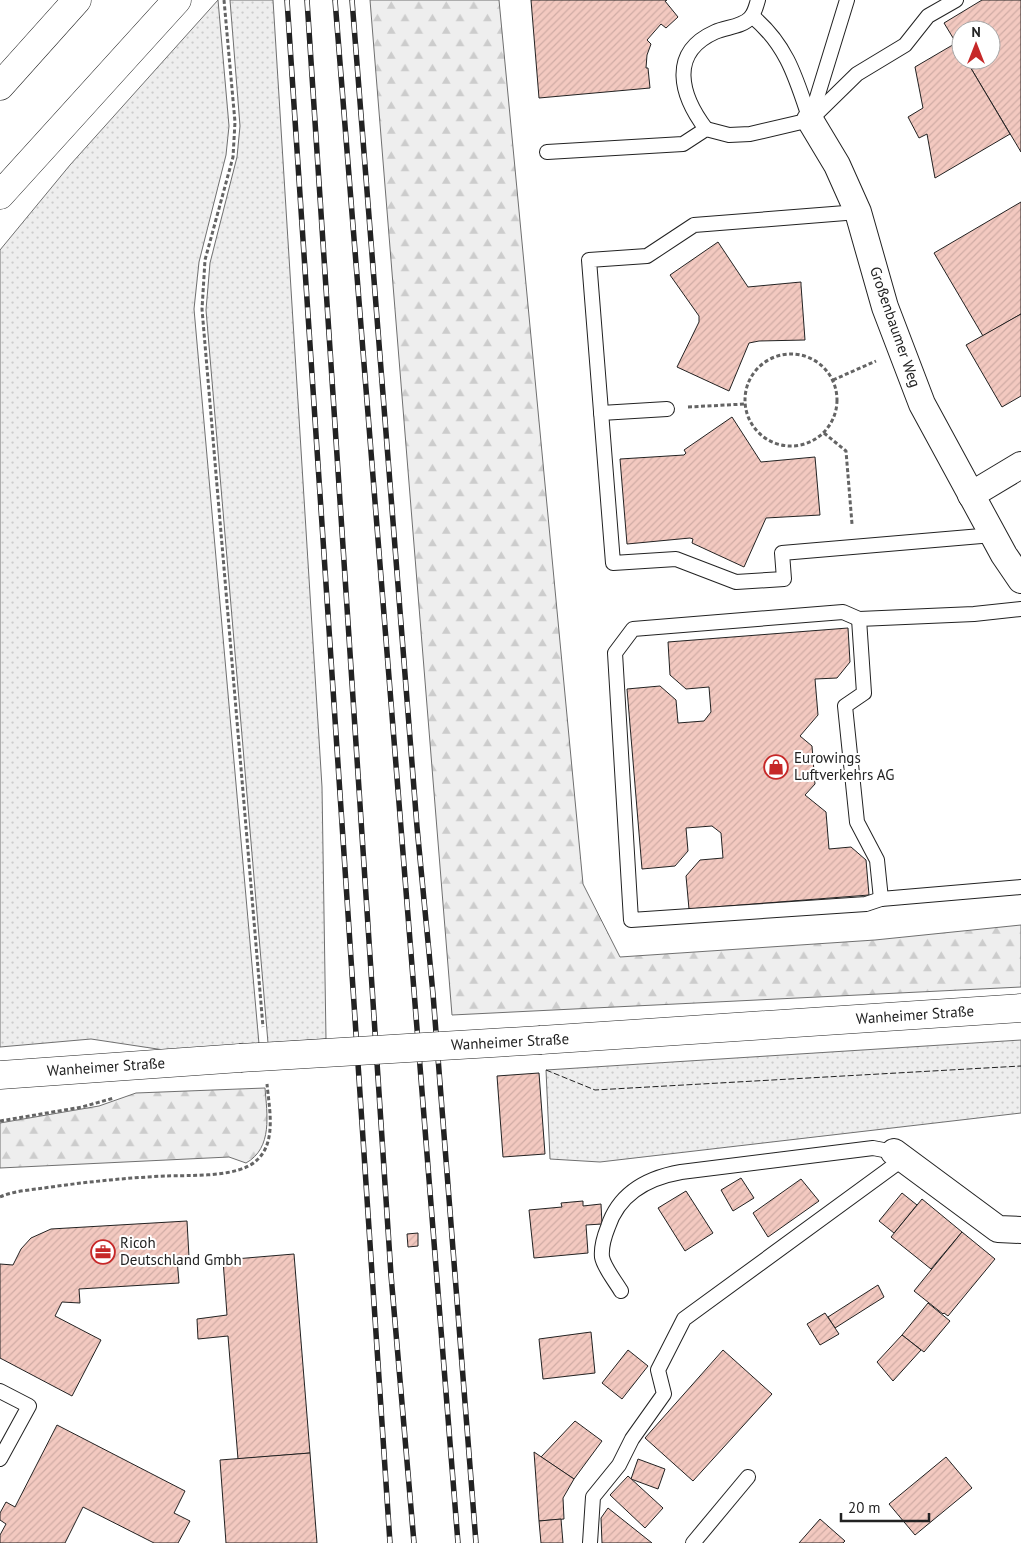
<svg xmlns="http://www.w3.org/2000/svg" width="1021" height="1543" viewBox="0 0 1021 1543" font-family="'PT Sans',sans-serif">
<style>
.grass{fill:url(#grass-dots);stroke:#6f6f6f}
.forest{fill:url(#forest-firs);stroke:#6f6f6f}
.building{fill:url(#building-hatch);stroke:#222}
.lines{fill:none;stroke-linecap:round;stroke-linejoin:round}
.lane-casing{stroke:#222;stroke-width:16}
.street-casing{stroke:#222;stroke-width:28}
.secondary-casing{stroke:#222;stroke-width:29}
.highway-casing{stroke:#222;stroke-width:29}
.path{stroke:#646464;stroke-width:3;stroke-dasharray:4 2.5;stroke-linecap:butt}
.lane{stroke:#fff;stroke-width:14}
.street{stroke:#fff;stroke-width:26}
.secondary{stroke:#fff;stroke-width:28}
.highway{stroke:#fff;stroke-width:28}
.rail-casing{stroke:#222;stroke-width:5.5}
.rail{stroke:#fff;stroke-width:4;stroke-dasharray:11;stroke-linecap:butt}
.secondary-bridge-casing{stroke:#222;stroke-width:29;stroke-linecap:butt}
.secondary-bridge{stroke:#fff;stroke-width:28}
.fence{stroke:#222;stroke-width:1;stroke-dasharray:6 2.5;stroke-linecap:butt}
.labels{text-anchor:middle;stroke-width:4;stroke-linejoin:round;paint-order:stroke}
.street-label{font-size:15px;fill:#222;stroke:#fff}
.poi-label{font-size:15px;fill:#222;stroke:#fff;text-anchor:start}
</style>
<defs>
<pattern id="grass-dots" width="8" height="8" patternUnits="userSpaceOnUse" patternTransform="scale(1.25)"><rect width="8" height="8" fill="#eee"/><path d="M2 2h.1M6 6h.1" fill="none" stroke="#ccc" stroke-width="1.8" stroke-linecap="round"/></pattern>
<pattern id="forest-firs" width="22" height="20" patternUnits="userSpaceOnUse" patternTransform="scale(1.25)"><rect width="22" height="20" fill="#eee"/><path d="M5 1l3.5 6h-7zM16 11l3.5 6h-7z" fill="#ccc"/></pattern>
<pattern id="building-hatch" width="6" height="6" patternUnits="userSpaceOnUse" patternTransform="scale(1.25)"><rect width="6" height="6" fill="#f3c9c0"/><path d="M-1 1l2-2M0 6l6-6M5 7l2-2" fill="none" stroke="#d0aca5"/></pattern>
</defs>
<rect width="100%" height="100%" fill="#fff"/>
<g class="grass">
<polygon points="218,0 229,126 226,155 199,262 194,309 259,1044 164,1050 91,1039 0,1047 0,250 70,165"/>
<polygon points="230,0 273,0 322,787 326,1039 268,1043 206,310 210,263 237,157 240,126"/>
<polygon points="1021,1040 1021,1113 600,1162 550,1159 546,1070"/>
</g>
<g class="forest">
<polygon points="370,0 499,0 583,884 620,957 875,940 1021,925 1021,987 452,1015"/>
<path d="M 265,1088 C 267,1114 273,1148 246,1163 L 229,1157 L 0,1168 L 0,1123 L 99,1106 L 136,1093 Z"/>
</g>
<g class="building">
<polygon points="531,0 667,0 665,1 678,17 666,28 661,24 647,40 651,44 647,55 646,68 648,68 650,88 539,98"/>
<polygon points="982,0 1021,0 1021,152 966,60 991,60 991,30 961,30 961,51 944,23"/>
<polygon points="956,43 961,51 961,60 966,60 1010,134 935,178 927,134 919,138 908,117 923,108 915,67"/>
<polygon points="1021,202 1021,314 983,336 934,253"/>
<polygon points="718,242 748,287 801,282 801,285 805,340 759,341 749,343 729,391 677,367 699,322 699,316 670,275"/>
<polygon points="1021,314 1021,396 1002,407 966,345"/>
<polygon points="732,417 761,462 815,457 820,515 766,518 744,567 692,543 693,539 690,538 627,544 620,459 684,455 686,453 684,450"/>
<polygon points="848,628 850,662 837,678 815,679 818,715 800,736 812,746 815,784 805,795 826,812 829,849 851,847 866,860 869,895 689,909 686,876 700,860 723,858 721,833 712,826 686,828 688,851 675,866 642,869 627,689 660,686 676,700 678,723 704,721 711,712 709,687 686,689 670,675 668,642"/>
<polygon points="539,1073 545,1154 503,1157 497,1076"/>
<polygon points="741,1178 754,1198 733,1211 721,1190"/>
<polygon points="801,1179 819,1201 768,1237 753,1213"/>
<polygon points="686,1191 713,1233 685,1251 658,1208"/>
<polygon points="902,1193 917,1205 894,1233 879,1221"/>
<polygon points="922,1199 962,1232 931,1269 891,1237"/>
<polygon points="583,1201 583,1206 601,1204 602,1224 586,1225 588,1253 534,1258 529,1210 562,1207 561,1203"/>
<polygon points="187,1221 189,1257 177,1258 179,1283 79,1289 80,1303 62,1302 55,1316 101,1340 72,1396 0,1358 0,1264 13,1265 21,1249 31,1238 51,1229"/>
<polygon points="962,1232 995,1259 948,1316 944,1313 943,1314 914,1291"/>
<polygon points="418,1233 418,1246 408,1247 407,1234"/>
<polygon points="294,1254 310,1453 238,1459 228,1336 198,1339 197,1319 227,1315 223,1260"/>
<polygon points="878,1285 884,1297 835,1328 828,1317"/>
<polygon points="928,1303 950,1321 924,1352 902,1335"/>
<polygon points="825,1313 839,1334 820,1345 807,1324"/>
<polygon points="591,1332 595,1373 543,1379 539,1339"/>
<polygon points="902,1335 921,1350 893,1381 877,1362"/>
<polygon points="628,1350 648,1366 622,1399 602,1383"/>
<polygon points="723,1350 772,1394 693,1481 645,1438"/>
<polygon points="575,1421 602,1441 574,1479 541,1457"/>
<polygon points="57,1425 185,1491 174,1513 190,1521 178,1543 154,1543 83,1507 65,1543 0,1543 0,1535 6,1524 0,1520 0,1513 6,1502 15,1507"/>
<polygon points="534,1452 574,1479 563,1498 564,1519 539,1521"/>
<polygon points="310,1453 317,1543 226,1543 220,1460"/>
<polygon points="946,1457 972,1488 915,1535 889,1504"/>
<polygon points="638,1459 665,1469 658,1489 631,1479"/>
<polygon points="628,1476 663,1508 645,1528 610,1495"/>
<polygon points="608,1508 652,1543 602,1543 601,1518"/>
<polygon points="561,1519 563,1543 541,1543 539,1521"/>
<polygon points="820,1519 845,1541 843,1543 799,1543"/>
</g>
<g class="lines">
<g class="lane-casing">
<g id="lane">
<path d="M 752,16 C 787,45 796,78 810,120"/>
<polyline points="811,117 847,0"/>
<path d="M 706,129 C 681,96 668,53 715,32 C 726,27 742,27 750,18 C 755,13 756,6 758,0"/>
<polyline points="547,152 683,144 706,129 729,135 750,134 810,120 857,74 905,45 928,16 956,0"/>
<polyline points="858,212 694,225 647,256 589,260 613,563 676,559 736,582 784,579 782,553 993,535"/>
<polyline points="601,413 667,409"/>
<polyline points="1021,609 974,614 859,619 864,693 845,706 857,822 877,860 881,899 1021,887"/>
<polyline points="859,619 843,612 633,629 615,653 631,920 866,904 881,899"/>
<path d="M 621,1291 C 616,1282 604,1268 602,1257 C 601,1247 604,1237 608,1227 C 619,1193 647,1178 681,1172 L 873,1148 L 894,1152"/>
<polyline points="0,1391 29,1406 0,1459"/>
<polyline points="590,1543 593,1497 619,1465 632,1439 664,1394 658,1370 684,1319 903,1159"/>
<polyline points="693,1543 748,1477"/>
</g>
</g>
<g class="street-casing">
<g id="street">
<polyline points="810,120 837,165 858,212 885,307 922,404 1004,555 1021,580"/>
<polyline points="971,495 1021,465"/>
<polyline points="894,1152 998,1229 1021,1230"/>
</g>
</g>
<g class="secondary-casing">
<g id="secondary">
<polyline points="541,1040 1021,1008"/>
<polyline points="0,1075 240,1058"/>
</g>
</g>
<g class="highway-casing">
<g id="highway">
<polyline points="0,86 77,0"/>
<polyline points="0,195 177,0"/>
</g>
</g>
<g class="path">
<polyline points="224,0 235,122 233,157 205,260 202,309 263,1027"/>
<circle cx="791" cy="400" r="46"/>
<polyline points="833,380 876,361"/>
<polyline points="688,407 745,404"/>
<polyline points="824,433 846,451 852,524"/>
<polyline points="0,1121 82,1107 114,1098"/>
<path d="M 0,1197 C 13,1191 30,1190 44,1188 C 85,1182 124,1178 165,1176 C 190,1175 239,1178 257,1160 C 277,1142 269,1107 267,1084"/>
</g>
<use href="#lane" class="lane"/>
<use href="#street" class="street"/>
<use href="#secondary" class="secondary"/>
<use href="#highway" class="highway"/>
<g class="rail-casing">
<g id="rail">
<polyline points="287,0 390,1543"/>
<polyline points="307,0 391,1275 414,1543"/>
<polyline points="335,0 458,1543"/>
<polyline points="352,0 417,827 433,994 476,1543"/>
</g>
</g>
<use href="#rail" class="rail"/>
<g class="secondary-bridge-casing">
<polyline id="secondary-bridge" points="240,1058 541,1040"/>
</g>
<use href="#secondary-bridge" class="secondary-bridge"/>
<polyline class="fence" points="546,1070 595,1090 1021,1066"/>
</g>
<defs>
<g id="shop-ring" transform="scale(1.25)"><circle r="9.5" fill="#fff" stroke="#c62828" stroke-width="1.5"/><path d="M-5-2.5h2.3a2.7 3.5 0 0 1 5.4 0H5L5.5 6h-11ZM-1.5-2.5h3a1.5 2.3 0 0 0-3 0Z" fill="#c62828"/></g>
<g id="office-ring" transform="scale(1.25)"><circle r="9.5" fill="#fff" stroke="#c62828" stroke-width="1.5"/><path d="M-6-3h4V-5.5h4V-3h4V5H-6ZM-1-4.5V-3h2v-1.5ZM-6 0V1H6V0Z" fill="#c62828"/></g>
</defs>
<g fill-rule="evenodd">
<use href="#shop-ring" x="776" y="767"/>
<use href="#office-ring" x="103" y="1252"/>
</g>
<g class="labels">
<g class="street-label">
<text transform="translate(895 327) rotate(71)" y="5">Großenbaumer Weg</text>
<text transform="translate(915 1015) rotate(-4)" y="5">Wanheimer Straße</text>
<text transform="translate(510 1042) rotate(-3)" y="5">Wanheimer Straße</text>
<text transform="translate(106 1067) rotate(-4)" y="5">Wanheimer Straße</text>
</g>
<g class="poi-label">
<text x="794" y="763">Eurowings<tspan x="794" dy="17">Luftverkehrs AG</tspan></text>
<text x="120" y="1248">Ricoh<tspan x="120" dy="17">Deutschland Gmbh</tspan></text>
</g>
</g>
<g transform="translate(976 45)"><circle r="24" fill="#ffffff" stroke="#a7a7a7"/>
<path d="M0-4L9 19L0 12L-9 19Z" fill="#c62828"/>
<text y="-8" font-size="14" font-weight="bold" text-anchor="middle" fill="#222222">N</text>
</g>
<path d="M841 1513v8h88v-8" fill="none" stroke="#222222" stroke-width="2.5"/>
<text x="848" y="1513" font-size="15" fill="#222222" stroke="#ffffff" stroke-width="4" paint-order="stroke">20 m</text>
</svg>
